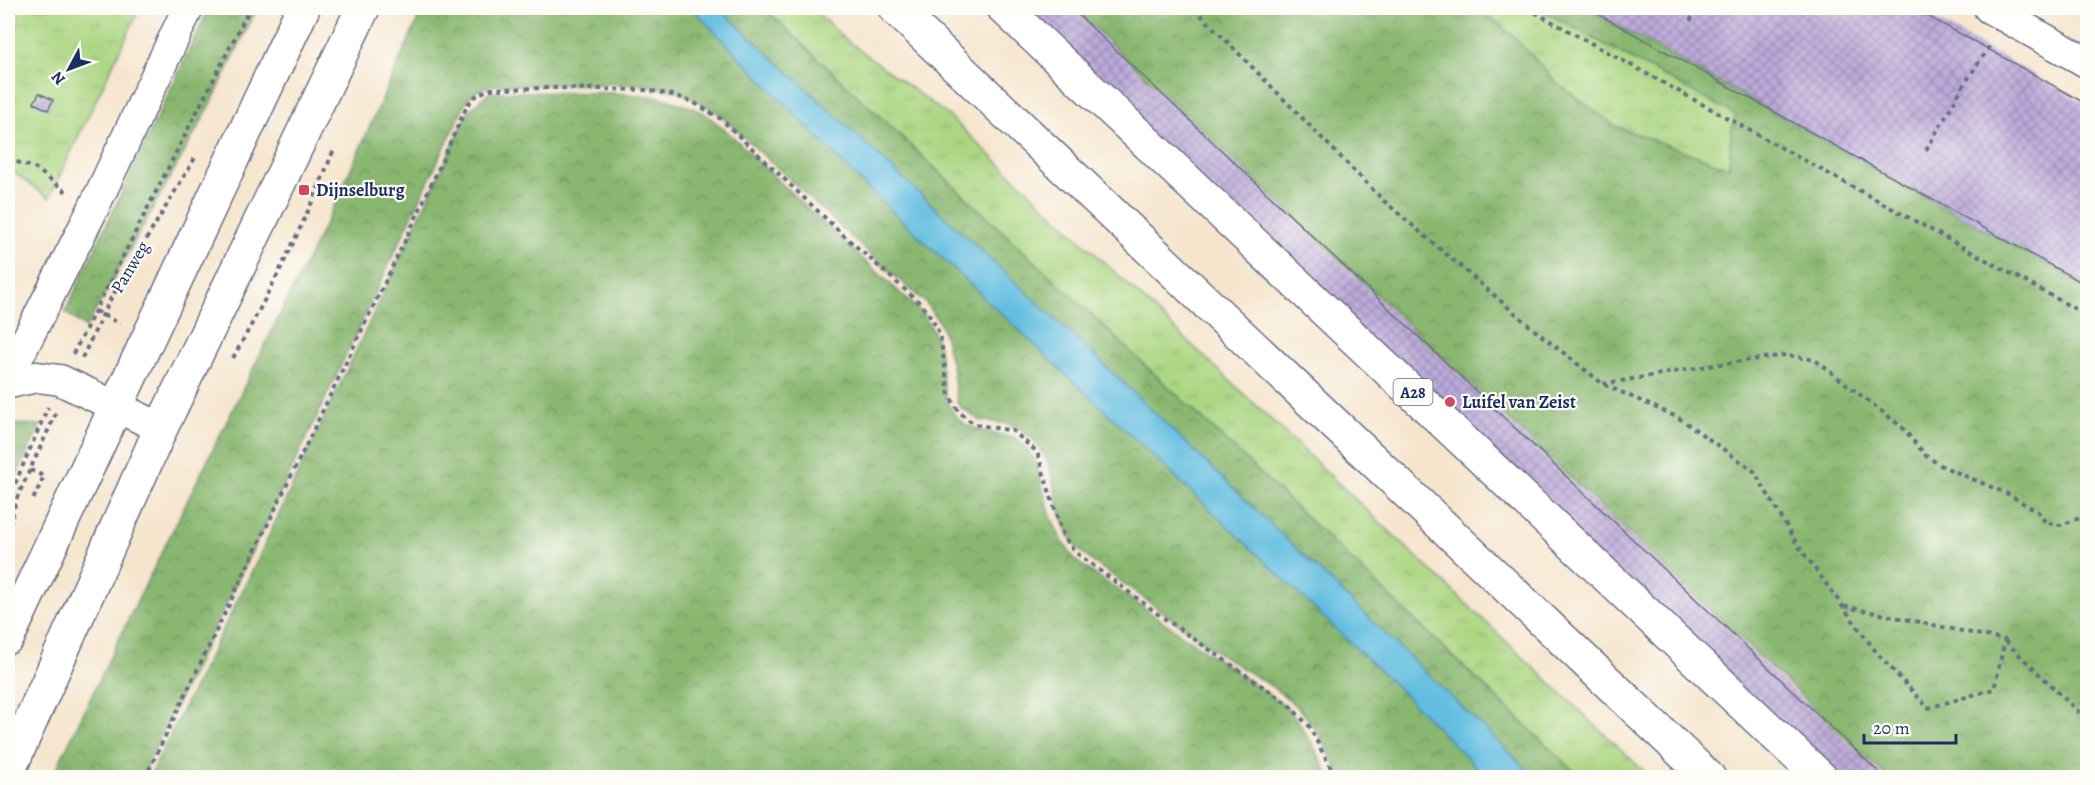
<svg xmlns="http://www.w3.org/2000/svg" width="2095" height="785" viewBox="0 0 2095 785" font-family="Alegreya,serif">
<style>
.grass{fill:url(#grass-tufts);stroke:#648270;stroke-width:1.5}
.forest{fill:url(#forest-crowns);stroke:#527367;stroke-width:1.5}
.water{fill:#62bde0;stroke:#3e769f;stroke-width:1.5}
.building{fill:url(#building-cross-hatch)}
.lines{fill:none;stroke-linecap:round;stroke-linejoin:round}
.minor-casing{stroke:#686f85;stroke-width:33}
.major-casing{stroke:#686f85;stroke-width:36}
.highway-casing{stroke:#686f85;stroke-width:36}
.path{stroke:#686f85;stroke-width:4;stroke-dasharray:4.5 4.5;stroke-linecap:butt}
.minor{stroke:#fff;stroke-width:30}
.major{stroke:#fff;stroke-width:33}
.highway{stroke:#fff;stroke-width:33}
.poi-dot{fill:#d1495b;stroke:#fdfcf7;stroke-width:2}
.labels{text-anchor:middle;stroke-width:4.5;stroke-linejoin:round;paint-order:stroke}
.shield{fill:#fdfcf7;stroke:#5f6c8c;stroke-width:1.5}
.shield-label{font-size:16px;font-weight:bold;fill:#1b2f5e}
.poi-label{font-size:18px;font-weight:bold;fill:#1b2f5e;stroke:#fdfcf7;text-anchor:start}
.street-label{font-size:18px;fill:#1b2f5e;stroke:#fdfcf7}
</style>
<defs>
<pattern id="grass-tufts" width="24" height="20" patternUnits="userSpaceOnUse" patternTransform="scale(1.5)"><rect width="24" height="20" fill="#acd682"/><path d="M3 7l-1-3M5 7V3M7 7l1-3M15 17l-1-3M17 17v-4M19 17l1-3" fill="none" stroke="#93b873"/></pattern>
<pattern id="forest-crowns" width="20" height="18" patternUnits="userSpaceOnUse" patternTransform="scale(1.5)"><rect width="20" height="18" fill="#89b770"/><path d="M2 6a3 3 0 1 1 6 0M12 15a3 3 0 1 1 6 0" fill="none" stroke="#6f955f"/></pattern>
<pattern id="building-cross-hatch" width="8" height="8" patternUnits="userSpaceOnUse" patternTransform="scale(1.5)"><rect width="8" height="8" fill="#bdaada"/><path d="M0 0l8 8M0 8l8-8" fill="none" stroke="#998bb4"/></pattern>
</defs>
<rect width="100%" height="100%" fill="#fdfcf7"/>
<filter id="ink" filterUnits="userSpaceOnUse"><feTurbulence type="fractalNoise" baseFrequency=".0167" numOctaves="2"/><feDisplacementMap in="SourceGraphic" scale="12" xChannelSelector="R" yChannelSelector="G"/><feConvolveMatrix kernelMatrix="1 2 1 2 8 2 1 2 1" color-interpolation-filters="sRGB"/></filter>
<filter id="wash" filterUnits="userSpaceOnUse"><feTurbulence type="fractalNoise" baseFrequency=".008" numOctaves="4" result="noise"/><feDisplacementMap in="SourceGraphic" scale="24" xChannelSelector="R" yChannelSelector="G"/><feGaussianBlur stdDeviation="1.35" result="paint"/><feColorMatrix in="noise" values="0 0 0 0 0 0 0 0 0 0 0 0 0 0 0 0 0 1.4 0 .05"/><feComposite in="paint" operator="in"/></filter>
<g filter="url(#wash)">
<rect width="100%" height="100%" fill="#f6e5cd"/>
<g class="grass">
<polygon points="16,8 140,8 49,198 8,168 8,49 20,20"/>
<polygon points="764,8 812,8 845,39 949,116 1650,777 1580,777 1227,442"/>
<polygon points="1468,8 1537,8 1737,115 1731,131 1729,168 1615,126 1558,84 1514,37 1496,22"/>
</g>
<g class="forest">
<polygon points="209,8 257,8 211,104 86,328 65,312"/>
<path d="M 423,8 L 764,8 L 1227,442 L 1580,777 L 1341,777 C 1330,754 1319,730 1301,711 C 1280,688 1249,674 1223,656 C 1179,625 1137,592 1093,562 L 1077,548 L 1069,536 L 1060,511 L 1049,464 L 1034,440 L 1019,428 L 1009,424 L 979,420 L 960,407 L 957,401 L 952,366 L 944,334 L 939,322 L 926,303 L 874,258 L 717,112 L 678,91 L 637,84 L 496,85 C 483,87 476,90 467,100 L 271,513 L 141,777 L 52,778 L 127,622 L 336,202 Z"/>
<polygon points="1073,8 1468,8 1496,22 1514,37 1558,84 1615,126 1729,168 1731,131 1736,115 1537,8 1586,8 2087,286 2087,777 1887,777"/>
<path d="M 496,92 L 613,93 L 660,97 L 693,108 L 704,113 L 730,134 L 804,205 L 921,312 C 929,323 937,335 939,349 C 943,375 941,416 971,427 C 985,433 1002,435 1016,438 C 1025,446 1032,454 1037,465 C 1047,504 1051,529 1076,561 L 1284,705 C 1305,726 1316,752 1330,777 L 149,777 L 253,569 L 469,111 L 487,94 Z"/>
<polygon points="8,424 41,425 9,491 8,500"/>
</g>
<polygon class="water" points="692,8 719,8 1091,352 1535,777 1487,777 1481,772 1398,688 1200,500 864,185"/>
<g id="blocks">
<g class="building">
<polygon points="995,8 1071,8 1885,778 1810,778"/>
<polygon points="1587,8 1913,8 1990,50 2088,105 2088,286"/>
<polygon points="39,93 53,100 48,110 34,103"/>
</g>
</g>
</g>
<g filter="url(#ink)">
<use href="#blocks" fill-opacity="0" stroke="#686f85" stroke-width="1.5"/>
<g class="lines">
<g class="minor-casing">
<g id="minor">
<polyline points="1989,8 2088,63"/>
<polyline points="13,382 10,373 92,211 188,8"/>
<polyline points="8,383 37,377 60,380 161,428"/>
</g>
</g>
<g class="major-casing">
<g id="major">
<polyline points="8,637 303,8"/>
<polyline points="8,772 161,428 363,8"/>
</g>
</g>
<g class="highway-casing">
<g id="highway">
<polyline points="895,8 1709,778"/>
<polyline points="1004,8 1821,778"/>
</g>
</g>
<g class="path">
<polyline points="1194,8 1384,201 1537,332 1603,384 1679,418 1754,471 1797,544 1876,652 1928,708 1994,689 2005,640 1842,606"/>
<polyline points="1527,8 2088,316"/>
<polyline points="1690,21 1698,8"/>
<polyline points="1926,150 1963,86 1992,43"/>
<polyline points="8,159 35,168 68,193"/>
<polyline points="96,311 120,324"/>
<polyline points="73,354 250,8"/>
<polyline points="82,358 110,300 195,158"/>
<path d="M 233,358 C 271,290 306,221 334,149"/>
<polyline points="1603,384 1714,365 1786,355 1815,360 1902,427 1926,456 1942,466 2008,494 2038,512 2046,523 2061,525 2088,515"/>
<polyline points="30,470 44,476 33,500"/>
<polyline points="8,500 48,407"/>
<polyline points="8,534 16,500 57,411"/>
<polyline points="2005,641 2088,721"/>
<polyline points="145,778 415,220 468,104 478,94 491,89 553,88 646,90 673,95 693,102 721,119 840,232 920,303 931,317 940,335 949,395 959,412 974,424 1013,431 1037,452 1063,535 1074,551 1158,614 1288,704 1309,726 1336,778"/>
</g>
<use href="#minor" class="minor"/>
<use href="#major" class="major"/>
<use href="#highway" class="highway"/>
</g>
</g>
<g class="poi-dot">
<rect x="298" y="184" width="12" height="12" rx="3"/>
<circle cx="1450" cy="402" r="6"/>
</g>
<g class="labels">
<rect class="shield" x="1393.5" y="379" width="39" height="26" rx="4.5"/>
<g class="shield-label">
<text x="1413" y="398">A28</text>
</g>
<g class="poi-label">
<text x="316" y="196">Dijnselburg</text>
<text x="1462" y="408">Luifel van Zeist</text>
</g>
<g class="street-label">
<text transform="translate(130 267) rotate(-59)" y="6">Panweg</text>
</g>
</g>
<rect width="2095" height="785" fill="none" stroke="#fdfcf7" stroke-width="30"/>
<g transform="translate(69 69) rotate(229)" stroke="#fdfcf7" stroke-width="4.5" paint-order="stroke">
<path d="M0-4.5L10 22L0 15L-10 22Z" fill="#1b2f5e"/>
<text y="-9" font-size="16" font-weight="bold" text-anchor="middle" fill="#1b2f5e">N</text>
</g>
<path d="M1864 734v9h92v-9" fill="none" stroke="#1b2f5e" stroke-width="3"/>
<text x="1873" y="734" font-size="18" fill="#1b2f5e" stroke="#fdfcf7" stroke-width="4.5" paint-order="stroke">20 m</text>
</svg>
